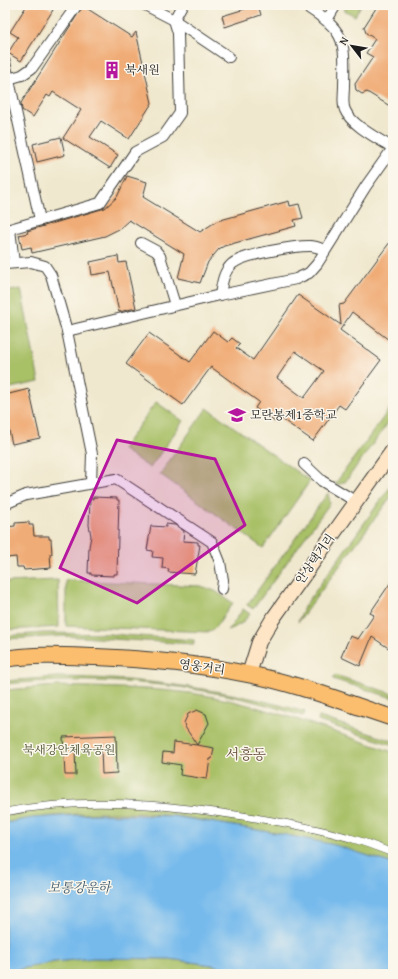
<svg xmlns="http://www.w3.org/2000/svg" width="398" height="979" viewBox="0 0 398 979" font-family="'Gentium Book Plus','Noto Serif KR',serif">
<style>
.green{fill:#a8c066;stroke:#626e41}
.water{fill:#76baec;stroke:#496b84}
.building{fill:#f0ac76;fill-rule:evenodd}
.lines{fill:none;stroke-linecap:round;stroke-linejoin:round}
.pedestrian-casing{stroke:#3c3b37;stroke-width:8}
.minor-casing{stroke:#3c3b37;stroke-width:12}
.secondary-casing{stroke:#3c3b37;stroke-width:16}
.primary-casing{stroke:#3c3b37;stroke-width:18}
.pedestrian{stroke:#fff;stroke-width:7}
.minor{stroke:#fff;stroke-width:10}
.secondary{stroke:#fde5c5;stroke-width:14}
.primary{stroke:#fbbd6e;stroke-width:16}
.marked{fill:#b5179e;fill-opacity:0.2;stroke:#b5179e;stroke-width:3;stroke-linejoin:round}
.labels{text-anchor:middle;stroke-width:3;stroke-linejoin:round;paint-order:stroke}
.poi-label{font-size:12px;fill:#1c1c1c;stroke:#fbf7ec;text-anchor:start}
.street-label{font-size:12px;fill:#1c1c1c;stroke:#fbf7ec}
.park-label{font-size:12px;fill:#4d5536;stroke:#fbf7ec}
.water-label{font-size:13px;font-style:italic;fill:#405b6f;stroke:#fbf7ec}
.quarter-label{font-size:14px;fill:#664e3c;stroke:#fbf7ec}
</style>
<rect width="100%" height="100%" fill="#fbf7ec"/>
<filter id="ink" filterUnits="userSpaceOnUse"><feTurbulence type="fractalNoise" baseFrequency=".025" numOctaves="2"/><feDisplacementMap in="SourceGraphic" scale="8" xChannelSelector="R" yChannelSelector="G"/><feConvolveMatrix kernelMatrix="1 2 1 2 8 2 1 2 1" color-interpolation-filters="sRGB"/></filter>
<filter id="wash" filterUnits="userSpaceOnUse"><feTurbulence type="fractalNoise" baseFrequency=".012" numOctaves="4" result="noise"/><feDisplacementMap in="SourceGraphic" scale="16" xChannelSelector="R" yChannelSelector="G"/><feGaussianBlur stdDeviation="0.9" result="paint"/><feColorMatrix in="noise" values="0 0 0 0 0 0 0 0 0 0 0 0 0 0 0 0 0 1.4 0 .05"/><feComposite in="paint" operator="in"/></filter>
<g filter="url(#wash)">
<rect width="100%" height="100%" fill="#f0e8ce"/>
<g class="green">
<polygon points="347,5 361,5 355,16 344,10"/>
<polygon points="21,289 39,382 5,389 5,292"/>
<polygon points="156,402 183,421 150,468 122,449"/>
<polygon points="393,404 393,416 345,482 340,484 335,484"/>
<polygon points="207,408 310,481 263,548 160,474"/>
<polygon points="393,483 393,494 298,622 304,607"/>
<polygon points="328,493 330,503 253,609 247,605"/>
<polygon points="58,580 59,627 5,630 5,582"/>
<polygon points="66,580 201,586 215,591 233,603 214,629 209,632 66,626"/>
<polygon points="243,609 250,614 242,623 228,631"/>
<polygon points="44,633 109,634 194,640 194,644 65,636 5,639 5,636"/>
<polygon points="335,675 393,694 393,698 333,679"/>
<path d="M 57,677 C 141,678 223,688 305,712 L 303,716 C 274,707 245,698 215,693 C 149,680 71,678 5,684 L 5,681 Z"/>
<path d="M 57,686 C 107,688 160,687 209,696 C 272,708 333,732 393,752 L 393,864 C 345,847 296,836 246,828 C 222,824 198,819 174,816 C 118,810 60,813 5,823 L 5,690 Z"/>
<polygon points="319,717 393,741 393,745 318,721"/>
<polygon points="93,958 169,959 212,965 257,974 5,974 5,972 54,962"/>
</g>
<polygon class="water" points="92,814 173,816 210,822 287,835 335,845 393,864 393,974 257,974 212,965 169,959 93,958 54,962 5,972 5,823 32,818"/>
<g id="blocks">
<g class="building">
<polygon points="27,5 45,5 53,10 21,61 8,53 18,37 10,32"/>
<polygon points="258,5 261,15 225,27 222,16"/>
<polygon points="378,5 393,5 393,108 367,92 362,94 356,90 355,84 373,57 366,53 375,39 366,33 364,27"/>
<polygon points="83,6 132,37 136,32 152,103 129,139 101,121 90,137 118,155 110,168 63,138 81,110 53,92 50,97 47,95 33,117 22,110 21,103"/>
<polygon points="61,137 65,155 37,162 33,144"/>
<polygon points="127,176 147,182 143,197 200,232 217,221 289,201 290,206 299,204 303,218 294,220 296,226 224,246 219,249 208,262 200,283 178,278 184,254 129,220 119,229 105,236 32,253 31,247 22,249 19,235 28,233 27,231 105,208 117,197"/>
<path d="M 393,238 L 393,343 L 352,312 L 340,330 L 381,360 L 345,409 L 339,405 L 313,441 L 279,417 L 275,422 L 255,408 L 259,402 L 211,367 L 183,405 L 126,364 L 149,333 L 190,362 L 213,331 L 228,342 L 232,338 L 240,344 L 236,348 L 253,360 L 298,295 L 341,325 L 339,305 L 344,304 ZM 295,351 L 324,371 L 304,398 L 277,378 Z"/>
<polygon points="118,256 119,263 126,262 136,308 119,312 110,272 92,275 90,262"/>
<polygon points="29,389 40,438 12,444 7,422 5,422 5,395"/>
<polygon points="93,497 117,498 117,500 119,500 117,574 114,574 114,576 91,575 91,573 88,573 89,547 91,536 89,525 90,499 93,499"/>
<polygon points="29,522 29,525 33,525 34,536 49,536 49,539 51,539 52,554 50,554 51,568 24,570 23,567 17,567 16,557 6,558 5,527 15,526 15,523"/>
<polygon points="166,524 175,525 184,531 183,541 198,542 198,545 200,545 195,574 168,572 169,569 162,568 163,558 152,557 153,551 147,550 151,526 166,527"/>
<polygon points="393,579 393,651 372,637 360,666 341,657 350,636 358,639 374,615 370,613"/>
<polygon points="197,710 206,714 209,723 197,745 214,748 212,759 210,759 207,779 180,775 181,765 162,762 163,752 173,753 174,742 197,745 185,727 184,723 188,714"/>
<polygon points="116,735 117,773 102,774 101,748 75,749 76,775 65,775 63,737"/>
</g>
</g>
</g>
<g filter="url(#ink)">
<use href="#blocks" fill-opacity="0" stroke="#3c3b37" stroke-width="1"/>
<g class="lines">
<g class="pedestrian-casing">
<path id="pedestrian" d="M 5,812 C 78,798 149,803 222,813 C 265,819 309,826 350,838 C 365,842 379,848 393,853"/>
</g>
<g class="minor-casing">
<g id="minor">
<polyline points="145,5 174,20 229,57"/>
<path d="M 304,5 C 346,32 345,38 344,86 C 344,93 342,104 345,110 C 351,125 379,139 393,148"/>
<polyline points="327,20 336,5"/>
<polyline points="5,62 40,220"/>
<polyline points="5,80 22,75 32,68 77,5"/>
<polyline points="141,243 156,251 160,256 175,305"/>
<polyline points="14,263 10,229 100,203 135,152 163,137 180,113 178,33 174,20 182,5"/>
<polyline points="5,264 31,262 45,266 51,275 67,331 92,454 91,483"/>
<path d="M 220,295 C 222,284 223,272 232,264 C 243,254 295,246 310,246 C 315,246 320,248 325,250"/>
<polyline points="67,331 220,295 296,279 309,273 317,264 366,186 393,148"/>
<polyline points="304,464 322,481 355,501"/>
<polyline points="5,504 26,495 116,479 212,542 220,562 223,580 222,589"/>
</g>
</g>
<g class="secondary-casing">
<polyline id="secondary" points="249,674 259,642 272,620 393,450"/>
</g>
<g class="primary-casing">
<path id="primary" d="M 5,659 C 34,654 67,656 96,657 C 147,659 198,664 247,674 C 296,683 346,703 393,718"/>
</g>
<use href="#pedestrian" class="pedestrian"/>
<use href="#minor" class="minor"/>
<use href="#secondary" class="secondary"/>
<use href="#primary" class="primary"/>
</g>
</g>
<path class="marked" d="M 117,440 L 215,459 L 245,525 L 137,603 L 60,568 Z"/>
<defs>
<g id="building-bare" transform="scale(1.38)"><path d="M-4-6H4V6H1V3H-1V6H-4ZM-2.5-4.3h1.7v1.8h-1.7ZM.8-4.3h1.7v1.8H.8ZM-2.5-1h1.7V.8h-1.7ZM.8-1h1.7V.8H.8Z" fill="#b5179e" stroke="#fbf7ec" stroke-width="2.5" paint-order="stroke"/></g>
<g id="school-bare" transform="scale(1.38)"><path d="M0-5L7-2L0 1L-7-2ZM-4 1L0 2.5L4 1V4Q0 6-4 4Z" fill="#b5179e" stroke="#fbf7ec" stroke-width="2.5" paint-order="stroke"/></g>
</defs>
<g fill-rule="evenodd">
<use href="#building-bare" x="112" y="70"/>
<use href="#school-bare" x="237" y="415"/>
</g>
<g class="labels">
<g class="poi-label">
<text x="125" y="74">북새원</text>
<text x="250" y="419">모란봉제1중학교</text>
</g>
<g class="street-label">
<text transform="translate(315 559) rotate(-55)" y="4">안상택거리</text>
<text transform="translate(202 667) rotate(8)" y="4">영웅거리</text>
</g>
<g class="park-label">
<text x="69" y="754">북새강안체육공원</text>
</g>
<g class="water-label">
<text x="79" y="892">보통강운하</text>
</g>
<g class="quarter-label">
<text x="246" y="759">서흥동</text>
</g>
</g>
<rect width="398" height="979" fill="none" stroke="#fbf7ec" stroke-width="20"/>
<g transform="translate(352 46) rotate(301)" stroke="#fbf7ec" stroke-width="3" paint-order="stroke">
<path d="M0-3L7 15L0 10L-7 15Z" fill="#1c1c1c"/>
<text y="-6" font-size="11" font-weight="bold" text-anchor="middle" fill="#1c1c1c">N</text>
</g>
</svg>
